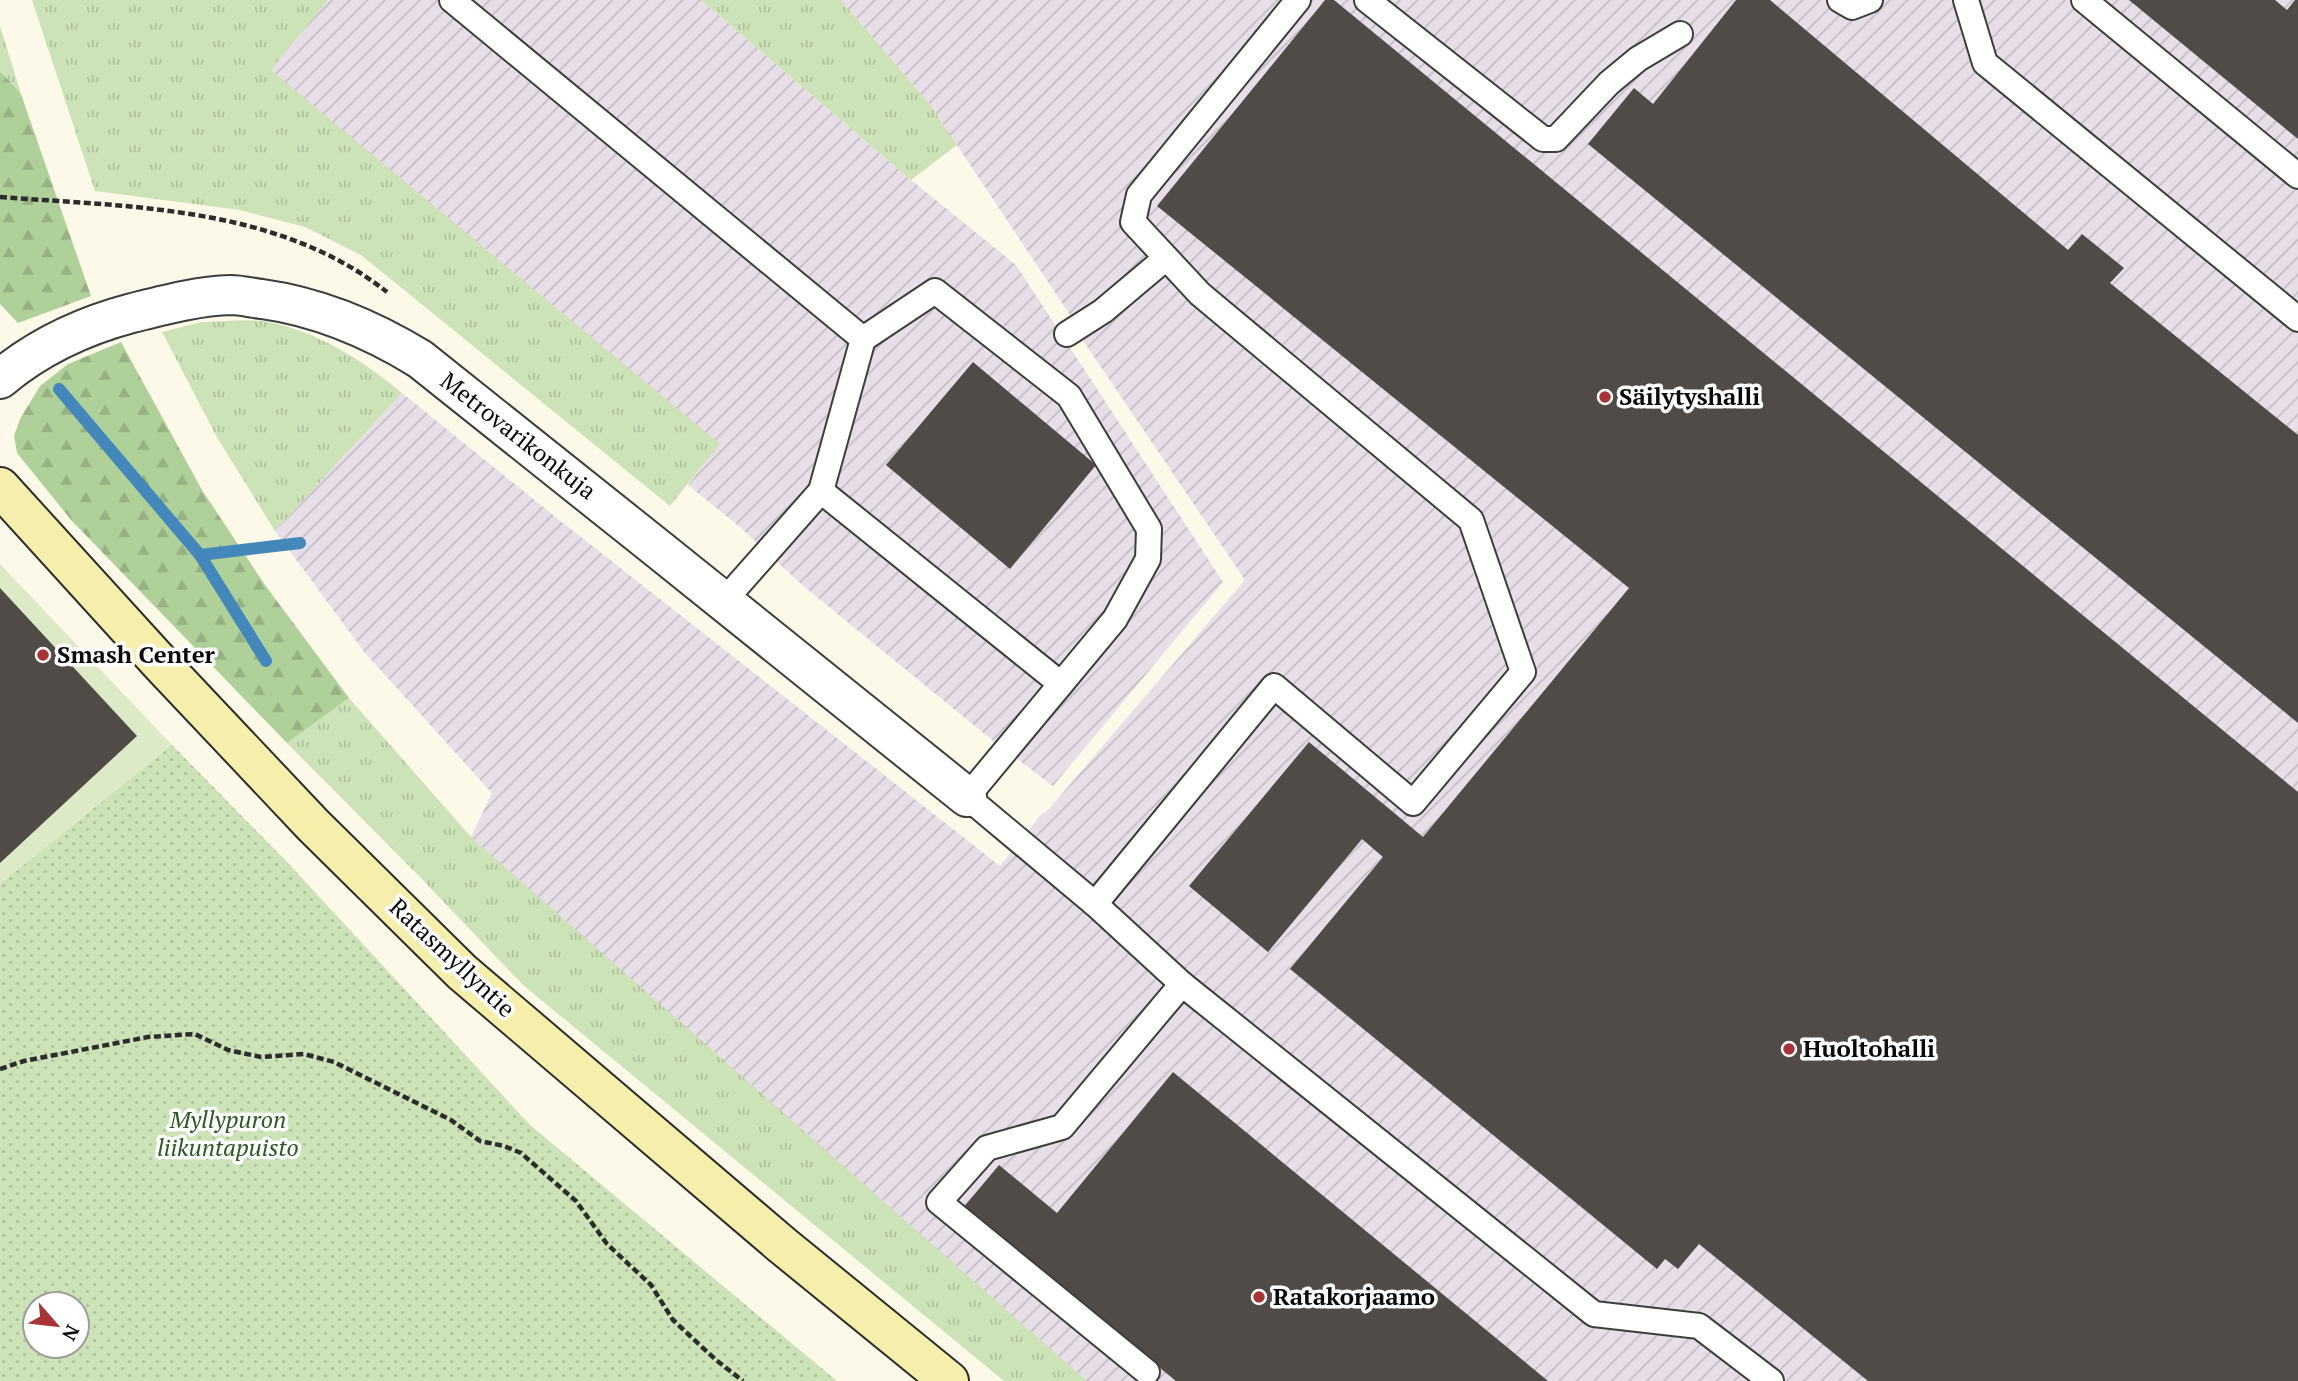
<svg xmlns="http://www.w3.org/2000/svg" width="2298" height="1381" viewBox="0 0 2298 1381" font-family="'PT Serif',serif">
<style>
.industrial{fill:url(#industrial-furrows)}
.grass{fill:url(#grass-tufts)}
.forest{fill:url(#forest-firs)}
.park{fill:url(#park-dots);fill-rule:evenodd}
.pitch{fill:#ddeac8}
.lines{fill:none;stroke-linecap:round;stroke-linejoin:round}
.stream{stroke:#48b;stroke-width:12}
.building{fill:#514b47}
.lane-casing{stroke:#3d3d3d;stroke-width:28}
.street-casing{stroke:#3d3d3d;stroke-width:42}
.secondary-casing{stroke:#2c2c2c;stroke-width:42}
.path{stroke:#2c2c2c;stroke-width:4.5;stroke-dasharray:7 3.5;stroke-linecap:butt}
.lane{stroke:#fff;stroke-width:24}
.street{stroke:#fff;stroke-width:38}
.secondary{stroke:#f5efab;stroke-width:38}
.poi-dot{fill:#a73436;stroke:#fff;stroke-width:2.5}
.labels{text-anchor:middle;stroke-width:7;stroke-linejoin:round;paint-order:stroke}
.poi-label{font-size:24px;font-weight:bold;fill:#0a0a0a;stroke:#fff;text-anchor:start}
.street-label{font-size:24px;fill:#0a0a0a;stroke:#fff}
.park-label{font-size:24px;font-style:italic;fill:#2c5823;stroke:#fff}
</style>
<defs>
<pattern id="industrial-furrows" width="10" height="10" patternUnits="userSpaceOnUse" patternTransform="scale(1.75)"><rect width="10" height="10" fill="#e7dee8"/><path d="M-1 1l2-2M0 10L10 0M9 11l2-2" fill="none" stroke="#c5bdc6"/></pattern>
<pattern id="grass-tufts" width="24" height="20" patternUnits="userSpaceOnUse" patternTransform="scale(1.75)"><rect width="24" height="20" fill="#cce2b7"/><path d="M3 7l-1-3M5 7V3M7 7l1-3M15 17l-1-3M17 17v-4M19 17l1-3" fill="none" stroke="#aec19c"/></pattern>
<pattern id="forest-firs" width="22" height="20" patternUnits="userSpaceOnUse" patternTransform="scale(1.75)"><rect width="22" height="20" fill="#b0d099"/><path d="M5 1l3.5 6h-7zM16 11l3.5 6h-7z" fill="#96b182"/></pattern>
<pattern id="park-dots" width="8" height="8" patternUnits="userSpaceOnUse" patternTransform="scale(1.75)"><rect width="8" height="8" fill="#cce2b7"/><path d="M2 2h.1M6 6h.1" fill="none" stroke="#aec19c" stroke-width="1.8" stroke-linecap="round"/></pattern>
</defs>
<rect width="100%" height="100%" fill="#fcf9e9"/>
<g class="industrial">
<polygon points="328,0 701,0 911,180 1016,265 1223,582 1053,786 987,736 801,584 740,527 688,485 719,444 270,70"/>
<polygon points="841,0 2298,0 2298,1381 1082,1381 728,1078 471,837 492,793 365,653 275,531 402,393 558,519 1000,866 1040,816 1049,809 1245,580 1084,342 1068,312 931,106"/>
</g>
<g class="grass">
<polygon points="32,0 328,0 271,70 720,444 670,506 361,255 305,227 240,210 95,191"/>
<polygon points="701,0 841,0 931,106 957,145 911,180"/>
<polygon points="0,26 21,94 0,71"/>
<path d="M 202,322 C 223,322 247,318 268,322 C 319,332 362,360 402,393 L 275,531 L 218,439 L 162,332 Z"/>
<polygon points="349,698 471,837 1087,1381 1004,1381 523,985 418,875 287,743"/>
</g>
<g class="forest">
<polygon points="0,71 21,94 91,296 18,323 0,304"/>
<polygon points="121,342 202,490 265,585 349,698 287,743 72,521 17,453 14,436 20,419 40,386 68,364"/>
</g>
<path class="park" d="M 172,745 L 289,864 L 530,1125 L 837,1381 L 0,1381 L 0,884 ZM 35,1304 L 77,1304 L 77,1346 L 35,1346 Z"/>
<polygon class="pitch" points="0,564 172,745 0,884"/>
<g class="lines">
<g class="stream">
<polyline points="59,389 200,555 266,661"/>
<polyline points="200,555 300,543"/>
</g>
</g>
<g class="building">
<polygon points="1325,0 1334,0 2298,792 2298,1381 1868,1381 1699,1244 1678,1269 1665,1259 1657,1269 1290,969 1383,857 1362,839 1268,952 1189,886 1309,742 1423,837 1629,588 1157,206"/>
<polygon points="1736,0 1770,0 2068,250 2082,234 2124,268 2110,283 2298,435 2298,723 1588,144 1634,88 1653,104"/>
<polygon points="2129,0 2275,0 2287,10 2295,0 2298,0 2298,139"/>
<polygon points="973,362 1096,465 1010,569 886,465"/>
<polygon points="0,588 137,736 0,863"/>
<polygon points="1173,1072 1548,1381 1176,1381 963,1208 999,1165 1057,1213"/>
</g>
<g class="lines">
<g class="lane-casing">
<g id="lane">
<polyline points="452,0 863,339 821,491 723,602"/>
<polyline points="1367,0 1543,139 1556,139 1609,83 1638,59 1680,34"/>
<polyline points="1840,0 1852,7 1870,0"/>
<polyline points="1966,0 1985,63 2298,319"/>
<polyline points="2084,0 2298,176"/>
<polyline points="1067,334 1103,311 1166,258"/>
<polyline points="863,339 935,291 1069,396 1149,529 1148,559 1115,619 967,797 1095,904 1182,984 1594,1314 1699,1326 1771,1381"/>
<polyline points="821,491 1061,684"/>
<polyline points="1095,904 1274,686 1413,803 1523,672 1471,520 1200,294 1133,222 1139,195 1298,0"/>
<polyline points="1147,1372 939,1202 987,1148 1062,1127 1182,984"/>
</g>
</g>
<g class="street-casing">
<path id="street" d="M 0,379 C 38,347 83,326 132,313 C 164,305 197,296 231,295 C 241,295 252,298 262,299 C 320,307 371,329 420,359 C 603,504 785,651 967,797"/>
</g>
<g class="secondary-casing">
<polyline id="secondary" points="0,487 161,664 313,825 462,972 782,1245 949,1381"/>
</g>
<g class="path">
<path d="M 0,197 C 132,207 278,206 387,292"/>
<polyline points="0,1069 24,1061 148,1037 195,1034 228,1050 261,1057 304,1054 334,1062 451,1120 480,1141 504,1146 521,1153 576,1201 607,1244 651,1285 673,1320 716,1360 743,1381"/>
</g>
<use href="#lane" class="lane"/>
<use href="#street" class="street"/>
<use href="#secondary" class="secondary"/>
</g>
<g class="poi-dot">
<circle cx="1605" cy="397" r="7"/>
<circle cx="43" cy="655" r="7"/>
<circle cx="1789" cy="1049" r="7"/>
<circle cx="1259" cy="1297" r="7"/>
</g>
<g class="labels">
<g class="poi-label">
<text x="1619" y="405">Säilytyshalli</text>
<text x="57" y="663">Smash Center</text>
<text x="1803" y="1057">Huoltohalli</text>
<text x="1273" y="1305">Ratakorjaamo</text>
</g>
<g class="street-label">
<text transform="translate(518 436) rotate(38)" y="8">Metrovarikonkuja</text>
<text transform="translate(452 958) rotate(43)" y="8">Ratasmyllyntie</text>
</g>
<g class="park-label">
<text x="228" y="1128">Myllypuron<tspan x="228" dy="28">liikuntapuisto</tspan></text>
</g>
</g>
<g transform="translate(56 1325) rotate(118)"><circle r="33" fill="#ffffff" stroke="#9d9d9d" stroke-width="2"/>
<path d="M0-5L12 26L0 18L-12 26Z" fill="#a73436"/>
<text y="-10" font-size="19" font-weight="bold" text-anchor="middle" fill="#0a0a0a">N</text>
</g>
</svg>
